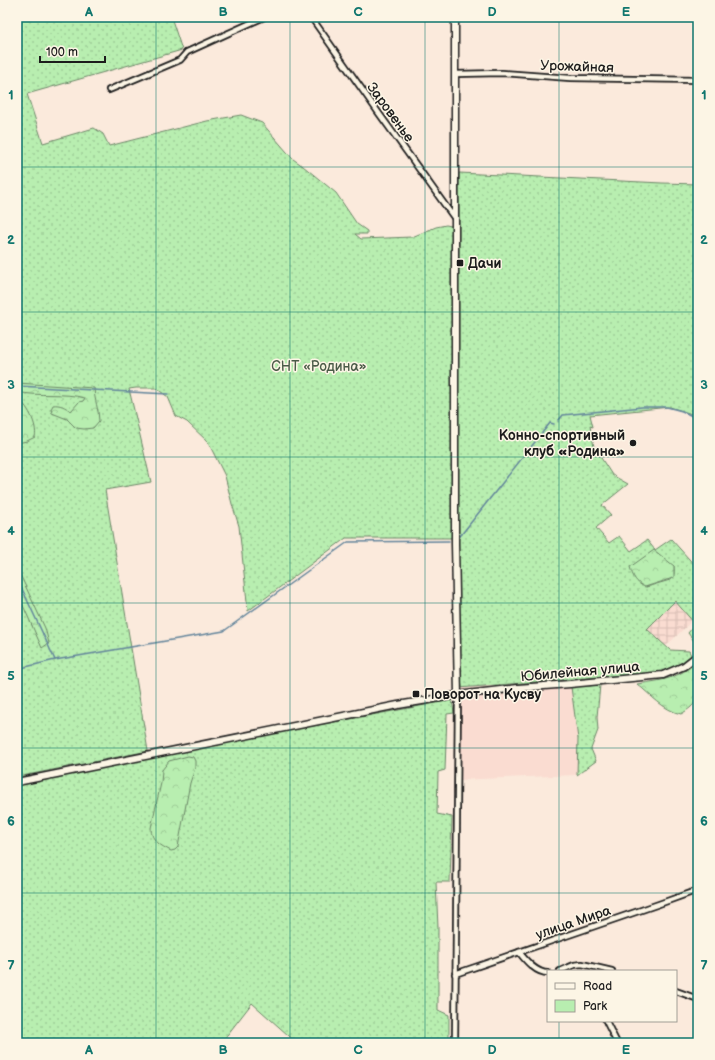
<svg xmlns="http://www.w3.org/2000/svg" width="715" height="1060" viewBox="0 0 715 1060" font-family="'Balsamiq Sans',sans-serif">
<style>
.built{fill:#fadcd1}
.industrial{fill:url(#industrial-grid)}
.green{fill:url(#green-dots);stroke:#6a8566;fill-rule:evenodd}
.forest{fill:url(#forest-crowns);stroke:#6a8566}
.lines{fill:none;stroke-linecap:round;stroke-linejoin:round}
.stream{stroke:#62849b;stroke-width:1.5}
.minor-casing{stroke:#1c1c1c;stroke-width:8}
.tertiary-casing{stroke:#1c1c1c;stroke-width:9}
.minor{stroke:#fcf5e5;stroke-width:4.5}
.tertiary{stroke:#fcf5e5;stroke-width:6}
.grid{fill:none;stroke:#0f766e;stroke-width:1;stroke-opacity:0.55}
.poi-dot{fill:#1c1c1c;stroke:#fcf5e5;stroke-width:1.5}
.labels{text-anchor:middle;stroke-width:3;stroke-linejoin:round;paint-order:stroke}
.street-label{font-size:14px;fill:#1c1c1c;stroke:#fcf5e5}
.poi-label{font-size:14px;font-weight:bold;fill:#1c1c1c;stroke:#fcf5e5;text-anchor:start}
.park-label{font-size:14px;fill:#4b5b48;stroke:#fcf5e5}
.neatline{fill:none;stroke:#0f766e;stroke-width:1.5}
.grid-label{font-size:13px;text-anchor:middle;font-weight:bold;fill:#0f766e}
</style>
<defs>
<pattern id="industrial-grid" width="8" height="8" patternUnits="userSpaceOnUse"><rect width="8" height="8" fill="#fadcd1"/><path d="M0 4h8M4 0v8" fill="none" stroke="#d6bcb3"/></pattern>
<pattern id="green-dots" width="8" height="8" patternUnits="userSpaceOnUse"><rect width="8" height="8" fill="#b8eeb0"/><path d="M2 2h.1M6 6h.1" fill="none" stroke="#9ecc97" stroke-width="1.8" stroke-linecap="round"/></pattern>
<pattern id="forest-crowns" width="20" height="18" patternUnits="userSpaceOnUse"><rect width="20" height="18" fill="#b8eeb0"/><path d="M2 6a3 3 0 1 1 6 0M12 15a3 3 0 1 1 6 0" fill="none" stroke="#9ecc97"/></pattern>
</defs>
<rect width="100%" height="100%" fill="#fbeadc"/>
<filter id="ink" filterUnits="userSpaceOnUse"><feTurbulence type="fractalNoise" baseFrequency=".025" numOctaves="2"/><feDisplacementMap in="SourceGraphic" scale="8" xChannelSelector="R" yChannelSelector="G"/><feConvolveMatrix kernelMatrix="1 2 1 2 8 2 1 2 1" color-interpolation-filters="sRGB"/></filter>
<g filter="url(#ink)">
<polygon class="built" points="571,679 572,699 578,739 577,775 458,780 459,688"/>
<polygon class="industrial" points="675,600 693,620 665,647 647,629"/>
<g class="green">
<polygon points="17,17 171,17 182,50 27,94 43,143 94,128 103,134 109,146 207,121 241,115 262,123 293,159 303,166 336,193 357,224 367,231 367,234 355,234 361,239 412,237 436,227 446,225 451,226 453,230 453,538 346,538 248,611 239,526 232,504 225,476 208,442 187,422 176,416 168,397 156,388 136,388 129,389 151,482 105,490 148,751 17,777"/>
<path d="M 459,173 L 662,183 L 698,184 L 698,416 L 670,407 L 590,415 L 593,427 L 590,426 L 594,447 L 612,475 L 628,484 L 602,505 L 611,515 L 596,528 L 609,543 L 619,536 L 631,551 L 647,540 L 655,550 L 671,539 L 698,569 L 698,621 L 695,624 L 675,601 L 647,629 L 670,650 L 689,651 L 691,655 L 677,666 L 662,672 L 459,688 L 460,621 L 458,555 ZM 674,566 L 674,574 L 670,580 L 646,587 Z"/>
<polygon points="600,685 597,717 598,730 591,749 596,761 577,775 578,739 571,687"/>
<polygon points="452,700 454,713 447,714 445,770 438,772 437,814 452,817 450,882 436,882 438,928 438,1010 449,1015 449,1043 297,1043 252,1003 221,1043 17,1043 17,784 270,734"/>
</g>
<g class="forest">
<path d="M 17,383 L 94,388 C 94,399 99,410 99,421 L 93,428 L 84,429 L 76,428 L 67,419 L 52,413 L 51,409 L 53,405 C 60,404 65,407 71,411 L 79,402 L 83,401 L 85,398 C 63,392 39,397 17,392 Z"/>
<path d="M 17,399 C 27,403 38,426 35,437 L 27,441 L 17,443 Z"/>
<path d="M 654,550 L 674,566 L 674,577 L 670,579 L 645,587 C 636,583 633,577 630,567 Z"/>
<polygon points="17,568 45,628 49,643 42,648 17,592"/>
<polygon points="698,621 698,645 697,645 688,633"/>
<path d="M 698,661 L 698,697 C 695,705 688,710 681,714 C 663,710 651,695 637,684 C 664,680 677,679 698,661 Z"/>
<path d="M 188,756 L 193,757 L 195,761 L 195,768 L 190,783 L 178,847 L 175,850 L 171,851 C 160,845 151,841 151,828 L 161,783 L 162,770 L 169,761 Z"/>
</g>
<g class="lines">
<g class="stream">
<polyline points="17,386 168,394"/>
<polyline points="558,421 563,415 642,407 667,407 682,411 698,419"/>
<polyline points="457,540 550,423 554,424"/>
<polyline points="17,578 55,660"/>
<polyline points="17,669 55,660 224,631 348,542 449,541"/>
</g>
<g class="minor-casing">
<g id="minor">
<polyline points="311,17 378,112 455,219"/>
<polyline points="455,74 502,73 570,78 698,80"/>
<polyline points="109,90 180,60 187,52 264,17"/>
<path d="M 519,952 C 526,961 536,973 548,973"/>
<polyline points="560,971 574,965 582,964 612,971"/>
<polyline points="455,974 659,904 698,890"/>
<polyline points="676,991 698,999"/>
<polyline points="606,1021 617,1043"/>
<polyline points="455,1043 458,695"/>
</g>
</g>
<g class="tertiary-casing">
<g id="tertiary">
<polyline points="455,17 455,544 458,695"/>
<polyline points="17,782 398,705 458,695 518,688 570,684 663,675 684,666 698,655"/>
</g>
</g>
<use href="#minor" class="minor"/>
<use href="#tertiary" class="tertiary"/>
</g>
</g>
<path class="grid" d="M 156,17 L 156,1043M 290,17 L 290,1043M 425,17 L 425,1043M 559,17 L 559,971M 17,167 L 698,167M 17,312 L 698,312M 17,457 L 698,457M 17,603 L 698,603M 17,748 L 698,748M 17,893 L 698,893M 559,1021 L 559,1043"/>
<g class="poi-dot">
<rect x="456" y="259" width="8" height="8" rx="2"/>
<circle cx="633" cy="443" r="4"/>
<rect x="412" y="690" width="8" height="8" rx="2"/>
</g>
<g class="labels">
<g class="street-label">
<text transform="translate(577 66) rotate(2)" y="5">Урожайная</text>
<text transform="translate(391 112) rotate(54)" y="5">Заровенье</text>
<text transform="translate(580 671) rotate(-5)" y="5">Юбилейная улица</text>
<text transform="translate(573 922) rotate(-19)" y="5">улица Мира</text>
</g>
<g class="poi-label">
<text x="468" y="268">Дачи</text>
<text x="625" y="440" text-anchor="end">Конно-спортивный<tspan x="625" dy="16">клуб «Родина»</tspan></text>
<text x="424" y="699">Поворот на Кусву</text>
</g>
<g class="park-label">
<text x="319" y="371">СНТ «Родина»</text>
</g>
</g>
<rect width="715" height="1060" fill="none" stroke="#fcf5e5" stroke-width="44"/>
<rect x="547" y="970" width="130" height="52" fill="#fcf5e5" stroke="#a29e95"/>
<rect x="555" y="983" width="20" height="6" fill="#fcf5e5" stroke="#a29e95"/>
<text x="583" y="990" font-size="12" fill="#1c1c1c">Road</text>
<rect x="555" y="1000" width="20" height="12" fill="#b8eeb0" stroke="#a29e95"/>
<text x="583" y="1010" font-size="12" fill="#1c1c1c">Park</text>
<path d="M40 56v6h65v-6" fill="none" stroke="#1c1c1c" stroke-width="2"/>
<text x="46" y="56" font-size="12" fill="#1c1c1c" stroke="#fcf5e5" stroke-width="3" paint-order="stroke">100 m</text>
<rect x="22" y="22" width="671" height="1016" class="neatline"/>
<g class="grid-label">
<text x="89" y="16">A</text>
<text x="223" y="16">B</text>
<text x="358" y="16">C</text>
<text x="492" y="16">D</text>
<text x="626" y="16">E</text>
<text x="11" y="99">1</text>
<text x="704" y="99">1</text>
<text x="11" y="244">2</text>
<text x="704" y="244">2</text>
<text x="11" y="389">3</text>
<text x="704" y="389">3</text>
<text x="11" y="535">4</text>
<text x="704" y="535">4</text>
<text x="11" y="680">5</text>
<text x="704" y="680">5</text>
<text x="11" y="825">6</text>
<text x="704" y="825">6</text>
<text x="11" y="970">7</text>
<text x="704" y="970">7</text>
<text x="89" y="1054">A</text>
<text x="223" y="1054">B</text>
<text x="358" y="1054">C</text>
<text x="492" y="1054">D</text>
<text x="626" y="1054">E</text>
</g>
</svg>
